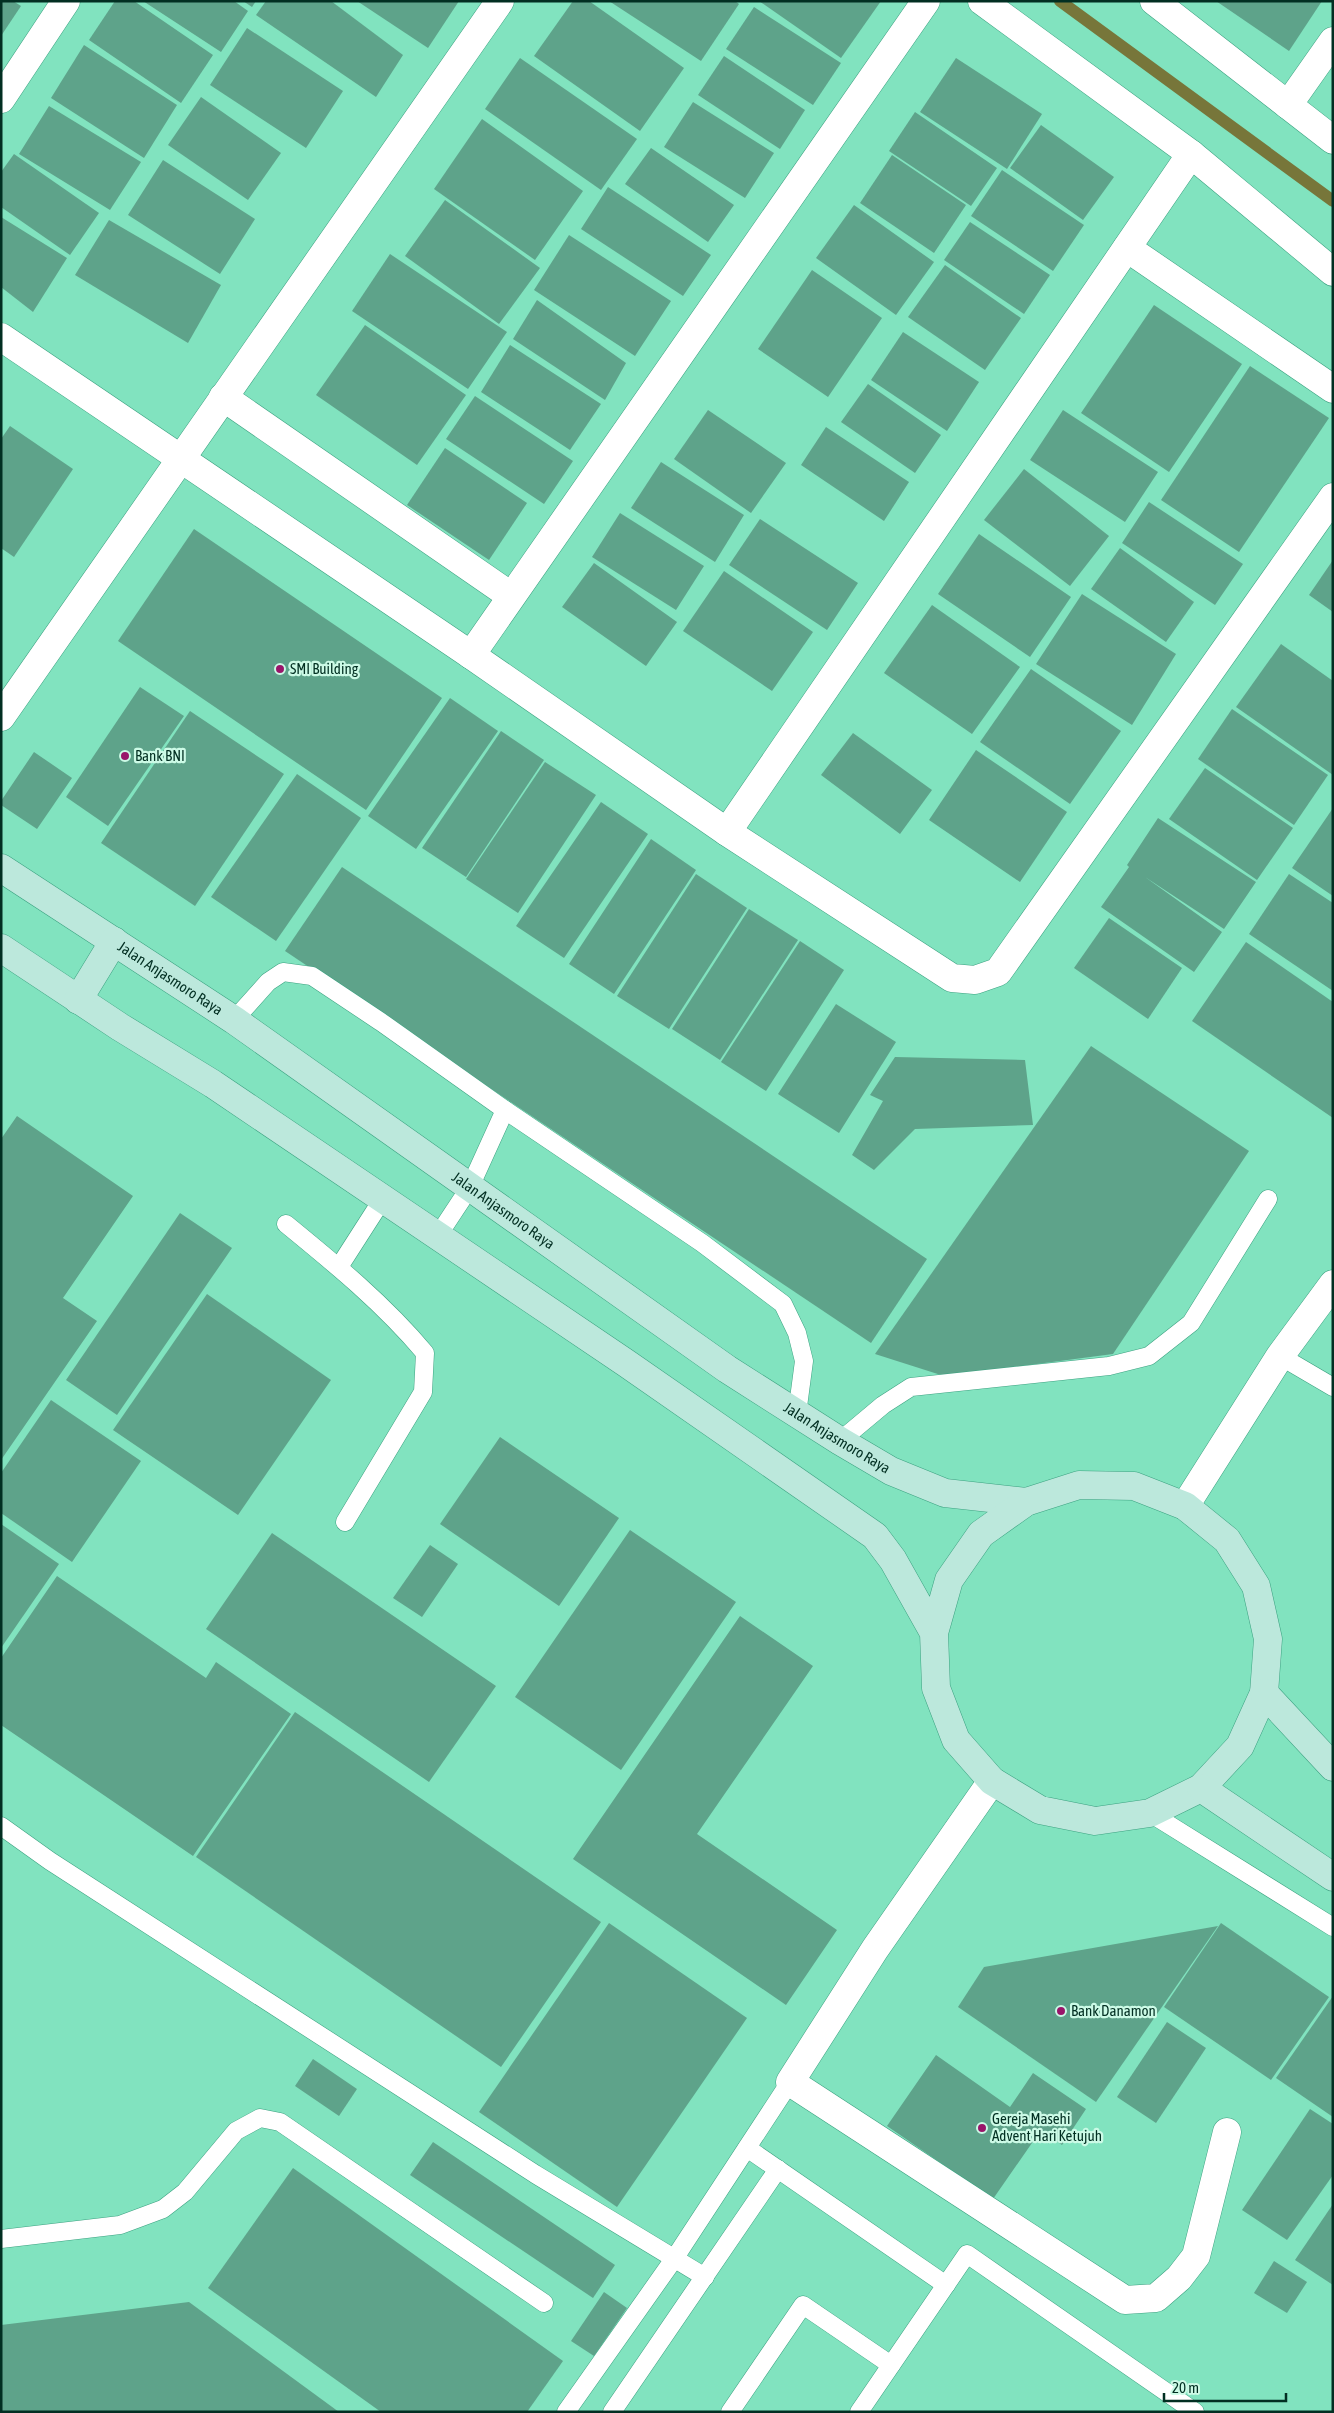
<svg xmlns="http://www.w3.org/2000/svg" width="1334" height="2413" viewBox="0 0 1334 2413" font-family="'Asap Condensed',sans-serif">
<style>
.lines{fill:none;stroke-linecap:round;stroke-linejoin:round}
.stream{stroke:#77763a;stroke-width:12}
.building{fill:#5ea38a}
.lane-casing{stroke:#3ca281;stroke-width:19}
.street-casing{stroke:#3ca281;stroke-width:29}
.secondary-casing{stroke:#3ca281;stroke-width:29}
.lane{stroke:#fff;stroke-width:18}
.street{stroke:#fff;stroke-width:28}
.secondary{stroke:#bce8dc;stroke-width:28}
.poi-dot{fill:#99156a;stroke:#ccfae6;stroke-width:2}
.labels{text-anchor:middle;stroke-width:4.5;stroke-linejoin:round;paint-order:stroke}
.poi-label{font-size:15px;fill:#022f22;stroke:#ccfae6;text-anchor:start}
.street-label{font-size:15px;fill:#022f22;stroke:#ccfae6}
</style>
<rect width="100%" height="100%" fill="#81e3bf"/>
<g class="lines">
<polyline class="stream" points="1060,1 1333,201"/>
</g>
<g class="building">
<polygon points="1,1 13,1 21,6 1,36"/>
<polygon points="115,1 134,1 213,55 181,103 89,40"/>
<polygon points="143,1 234,1 248,11 221,52"/>
<polygon points="243,1 256,1 252,7"/>
<polygon points="266,1 331,1 403,55 376,97 256,15"/>
<polygon points="357,1 459,1 428,48"/>
<polygon points="573,1 589,1 684,68 640,131 534,56"/>
<polygon points="609,1 735,1 739,4 701,61"/>
<polygon points="759,1 881,1 841,58"/>
<polygon points="1216,1 1322,1 1289,51"/>
<polygon points="754,7 841,63 813,105 726,49"/>
<polygon points="247,28 343,91 306,148 210,85"/>
<polygon points="84,45 177,105 144,158 51,98"/>
<polygon points="724,56 805,110 780,149 698,95"/>
<polygon points="520,58 637,139 601,190 485,109"/>
<polygon points="956,58 1042,114 1007,169 920,112"/>
<polygon points="201,97 281,153 248,200 168,145"/>
<polygon points="693,102 774,153 745,198 664,147"/>
<polygon points="49,106 141,162 110,210 19,154"/>
<polygon points="915,112 997,168 971,206 889,151"/>
<polygon points="482,119 583,191 535,260 434,189"/>
<polygon points="1041,125 1114,177 1083,220 1010,168"/>
<polygon points="651,148 734,205 708,242 625,184"/>
<polygon points="14,154 99,213 70,255 1,207 1,172"/>
<polygon points="892,155 966,205 934,253 860,203"/>
<polygon points="163,160 255,219 220,274 128,215"/>
<polygon points="1002,170 1084,225 1053,271 971,216"/>
<polygon points="608,187 711,255 683,296 581,229"/>
<polygon points="445,200 540,268 499,324 405,256"/>
<polygon points="854,205 934,262 896,315 816,258"/>
<polygon points="1,217 67,258 33,312 1,287"/>
<polygon points="109,220 221,285 188,343 75,275"/>
<polygon points="970,222 1050,275 1024,314 944,260"/>
<polygon points="569,235 671,301 635,356 534,290"/>
<polygon points="390,254 507,332 468,389 352,311"/>
<polygon points="945,265 1021,318 985,370 908,317"/>
<polygon points="812,270 882,318 828,397 758,349"/>
<polygon points="537,300 626,363 605,400 513,339"/>
<polygon points="1154,305 1242,364 1169,472 1081,413"/>
<polygon points="365,325 466,395 417,465 316,395"/>
<polygon points="903,332 979,382 947,431 871,380"/>
<polygon points="510,345 601,404 570,450 481,392"/>
<polygon points="1250,366 1329,418 1239,552 1161,500"/>
<polygon points="868,384 941,435 915,473 841,422"/>
<polygon points="475,396 573,461 544,504 446,439"/>
<polygon points="708,410 786,463 751,513 674,459"/>
<polygon points="1063,410 1158,472 1125,522 1030,460"/>
<polygon points="10,426 73,469 14,557 1,548 1,439"/>
<polygon points="826,427 909,482 884,521 801,465"/>
<polygon points="445,448 527,503 489,560 407,505"/>
<polygon points="661,462 744,515 715,562 631,508"/>
<polygon points="1024,469 1109,536 1070,586 984,520"/>
<polygon points="1149,502 1243,564 1215,605 1122,543"/>
<polygon points="620,513 704,566 676,610 592,557"/>
<polygon points="760,519 858,583 827,630 729,565"/>
<polygon points="194,529 442,698 366,810 118,641"/>
<polygon points="979,534 1071,597 1030,657 938,594"/>
<polygon points="1120,548 1194,602 1166,642 1091,589"/>
<polygon points="1333,560 1333,612 1309,595"/>
<polygon points="594,563 677,622 646,666 562,607"/>
<polygon points="724,571 813,632 772,691 683,631"/>
<polygon points="1082,594 1176,654 1132,725 1036,664"/>
<polygon points="932,605 1020,667 972,734 884,673"/>
<polygon points="1281,644 1333,681 1333,775 1236,707"/>
<polygon points="1031,669 1121,731 1070,804 980,742"/>
<polygon points="140,687 184,716 108,826 66,797"/>
<polygon points="450,698 498,731 416,849 368,816"/>
<polygon points="1232,709 1328,775 1294,825 1198,759"/>
<polygon points="190,711 284,774 195,906 101,843"/>
<polygon points="501,731 544,760 466,877 422,848"/>
<polygon points="853,733 932,790 900,834 821,775"/>
<polygon points="976,750 1067,812 1020,882 929,820"/>
<polygon points="34,752 72,778 37,829 1,805 1,801"/>
<polygon points="545,762 596,795 518,913 466,879"/>
<polygon points="1205,768 1293,828 1257,880 1169,819"/>
<polygon points="297,774 361,818 276,941 211,897"/>
<polygon points="601,802 648,834 564,958 516,926"/>
<polygon points="1333,808 1333,896 1292,868"/>
<polygon points="1158,818 1256,882 1224,929 1145,877 1222,932 1194,972 1101,907 1129,867 1127,865"/>
<polygon points="651,839 696,870 614,994 569,964"/>
<polygon points="342,867 927,1259 871,1343 285,951"/>
<polygon points="696,874 747,908 669,1029 617,996"/>
<polygon points="1289,874 1333,903 1333,991 1249,934"/>
<polygon points="749,909 798,940 720,1060 672,1029"/>
<polygon points="1109,918 1182,968 1148,1019 1074,968"/>
<polygon points="800,941 844,970 766,1091 721,1062"/>
<polygon points="1246,942 1333,1002 1333,1118 1192,1021"/>
<polygon points="836,1004 896,1042 839,1133 778,1094"/>
<polygon points="1091,1046 1249,1151 1113,1354 944,1376 875,1354"/>
<polygon points="895,1057 1025,1060 1033,1125 915,1129 874,1170 852,1155 883,1101 870,1095"/>
<polygon points="17,1116 133,1196 63,1298 97,1321 1,1460 1,1139"/>
<polygon points="180,1213 232,1248 117,1415 66,1380"/>
<polygon points="207,1294 331,1380 238,1515 113,1430"/>
<polygon points="51,1400 141,1461 72,1562 1,1513 1,1473"/>
<polygon points="500,1437 619,1518 559,1606 440,1524"/>
<polygon points="1,1524 59,1564 1,1648"/>
<polygon points="630,1530 736,1602 621,1770 515,1697"/>
<polygon points="272,1533 496,1686 429,1782 206,1629"/>
<polygon points="430,1545 458,1564 422,1617 393,1598"/>
<polygon points="57,1576 206,1678 216,1662 291,1714 193,1856 1,1725 1,1658"/>
<polygon points="740,1616 813,1666 697,1834 837,1930 786,2005 573,1859"/>
<polygon points="295,1712 601,1922 501,2067 196,1857"/>
<polygon points="609,1923 747,2018 617,2207 479,2112"/>
<polygon points="1221,1923 1329,1997 1271,2080 1164,2007"/>
<polygon points="1218,1926 1096,2102 958,2007 984,1967"/>
<polygon points="1333,1996 1333,2117 1276,2078"/>
<polygon points="1167,2022 1206,2048 1156,2123 1117,2097"/>
<polygon points="936,2055 1010,2107 1033,2073 1086,2109 1062,2145 1041,2130 993,2199 887,2126"/>
<polygon points="313,2059 357,2089 339,2116 295,2086"/>
<polygon points="1310,2109 1333,2124 1333,2175 1287,2240 1242,2210"/>
<polygon points="433,2142 615,2265 593,2298 410,2175"/>
<polygon points="293,2168 563,2361 527,2412 381,2412 208,2288"/>
<polygon points="1333,2204 1333,2285 1295,2260"/>
<polygon points="1274,2261 1307,2282 1287,2313 1254,2293"/>
<polygon points="604,2292 627,2308 594,2356 571,2341"/>
<polygon points="189,2302 339,2412 1,2412 1,2325"/>
</g>
<g class="lines">
<g class="lane-casing">
<g id="lane">
<polyline points="234,1020 268,982 283,972 312,976 381,1022 505,1110 702,1243 783,1304 797,1333 804,1361 797,1414"/>
<path d="M 286,1224 C 335,1264 384,1304 425,1353 L 423,1392 L 345,1522"/>
<polyline points="437,1237 470,1187 505,1110"/>
<polyline points="339,1267 382,1200"/>
<polyline points="1280,1356 1333,1387"/>
<polyline points="840,1441 883,1405 911,1387 1109,1366 1149,1356 1191,1323 1268,1199"/>
<polyline points="1150,1813 1333,1927"/>
<polyline points="1,1826 50,1861 535,2174 705,2277"/>
<polyline points="747,2148 946,2285"/>
<polyline points="1,2239 120,2225 163,2209 185,2192 236,2131 260,2118 280,2122 544,2303"/>
<polyline points="566,2412 674,2259 790,2082"/>
<polyline points="612,2412 778,2169"/>
<polyline points="730,2412 803,2305 891,2365"/>
<polyline points="859,2412 967,2254 1195,2412"/>
</g>
</g>
<g class="street-casing">
<g id="street">
<polyline points="982,1 1191,154 1333,272"/>
<polyline points="1154,1 1333,140"/>
<polyline points="1,99 66,1"/>
<polyline points="1288,105 1333,41"/>
<polyline points="1127,248 1333,389"/>
<polyline points="1,337 471,655 727,832 952,978 975,980 998,972 1333,497"/>
<polyline points="223,397 511,596"/>
<polyline points="471,655 926,1"/>
<polyline points="1,717 500,1"/>
<polyline points="727,832 1191,154"/>
<polyline points="1185,1506 1280,1356 1333,1284"/>
<polyline points="992,1781 875,1949 790,2082 1125,2300 1156,2298 1179,2278 1196,2256 1227,2132"/>
</g>
</g>
<g class="secondary-casing">
<g id="secondary">
<path id="s1" d="M 1,868 L 234,1020 L 727,1369 L 840,1441 L 891,1471 L 945,1493 L 1026,1502"/>
<polyline points="1,948 120,1027 213,1084 626,1363 875,1536 893,1560 934,1633 936,1688 956,1740 992,1781 1040,1810 1095,1821 1150,1813 1201,1788 1240,1746 1264,1693 1268,1639 1256,1586 1227,1540 1185,1506 1134,1486 1079,1485 1026,1502 981,1534 949,1580 934,1633"/>
<polyline points="78,1000 114,941"/>
<polyline points="1264,1693 1333,1767"/>
<polyline points="1201,1788 1333,1877"/>
</g>
</g>
<use href="#lane" class="lane"/>
<use href="#street" class="street"/>
<use href="#secondary" class="secondary"/>
</g>
<g class="poi-dot">
<circle cx="280" cy="669" r="5"/>
<circle cx="125" cy="756" r="5"/>
<circle cx="1061" cy="2011" r="5"/>
<circle cx="982" cy="2128" r="5"/>
</g>
<g class="labels">
<g class="poi-label">
<text x="290" y="674">SMI Building</text>
<text x="135" y="761">Bank BNI</text>
<text x="1071" y="2016">Bank Danamon</text>
<text x="992" y="2124">Gereja Masehi<tspan x="992" dy="17">Advent Hari Ketujuh</tspan></text>
</g>
<g class="street-label">
<text dy="5" stroke="none"><textPath href="#s1" startOffset="202">Jalan Anjasmoro Raya</textPath></text>
<text dy="5" stroke="none"><textPath href="#s1" startOffset="608">Jalan Anjasmoro Raya</textPath></text>
<text dy="5" stroke="none"><textPath href="#s1" startOffset="1012">Jalan Anjasmoro Raya</textPath></text>
</g>
</g>
<rect width="1334" height="2413" fill="none" stroke="#022f22" stroke-width="5"/>
<path d="M1164 2393v8h122v-8" fill="none" stroke="#022f22" stroke-width="2.5"/>
<text x="1172" y="2393" font-size="15" fill="#022f22" stroke="#ccfae6" stroke-width="4" paint-order="stroke">20 m</text>
</svg>
